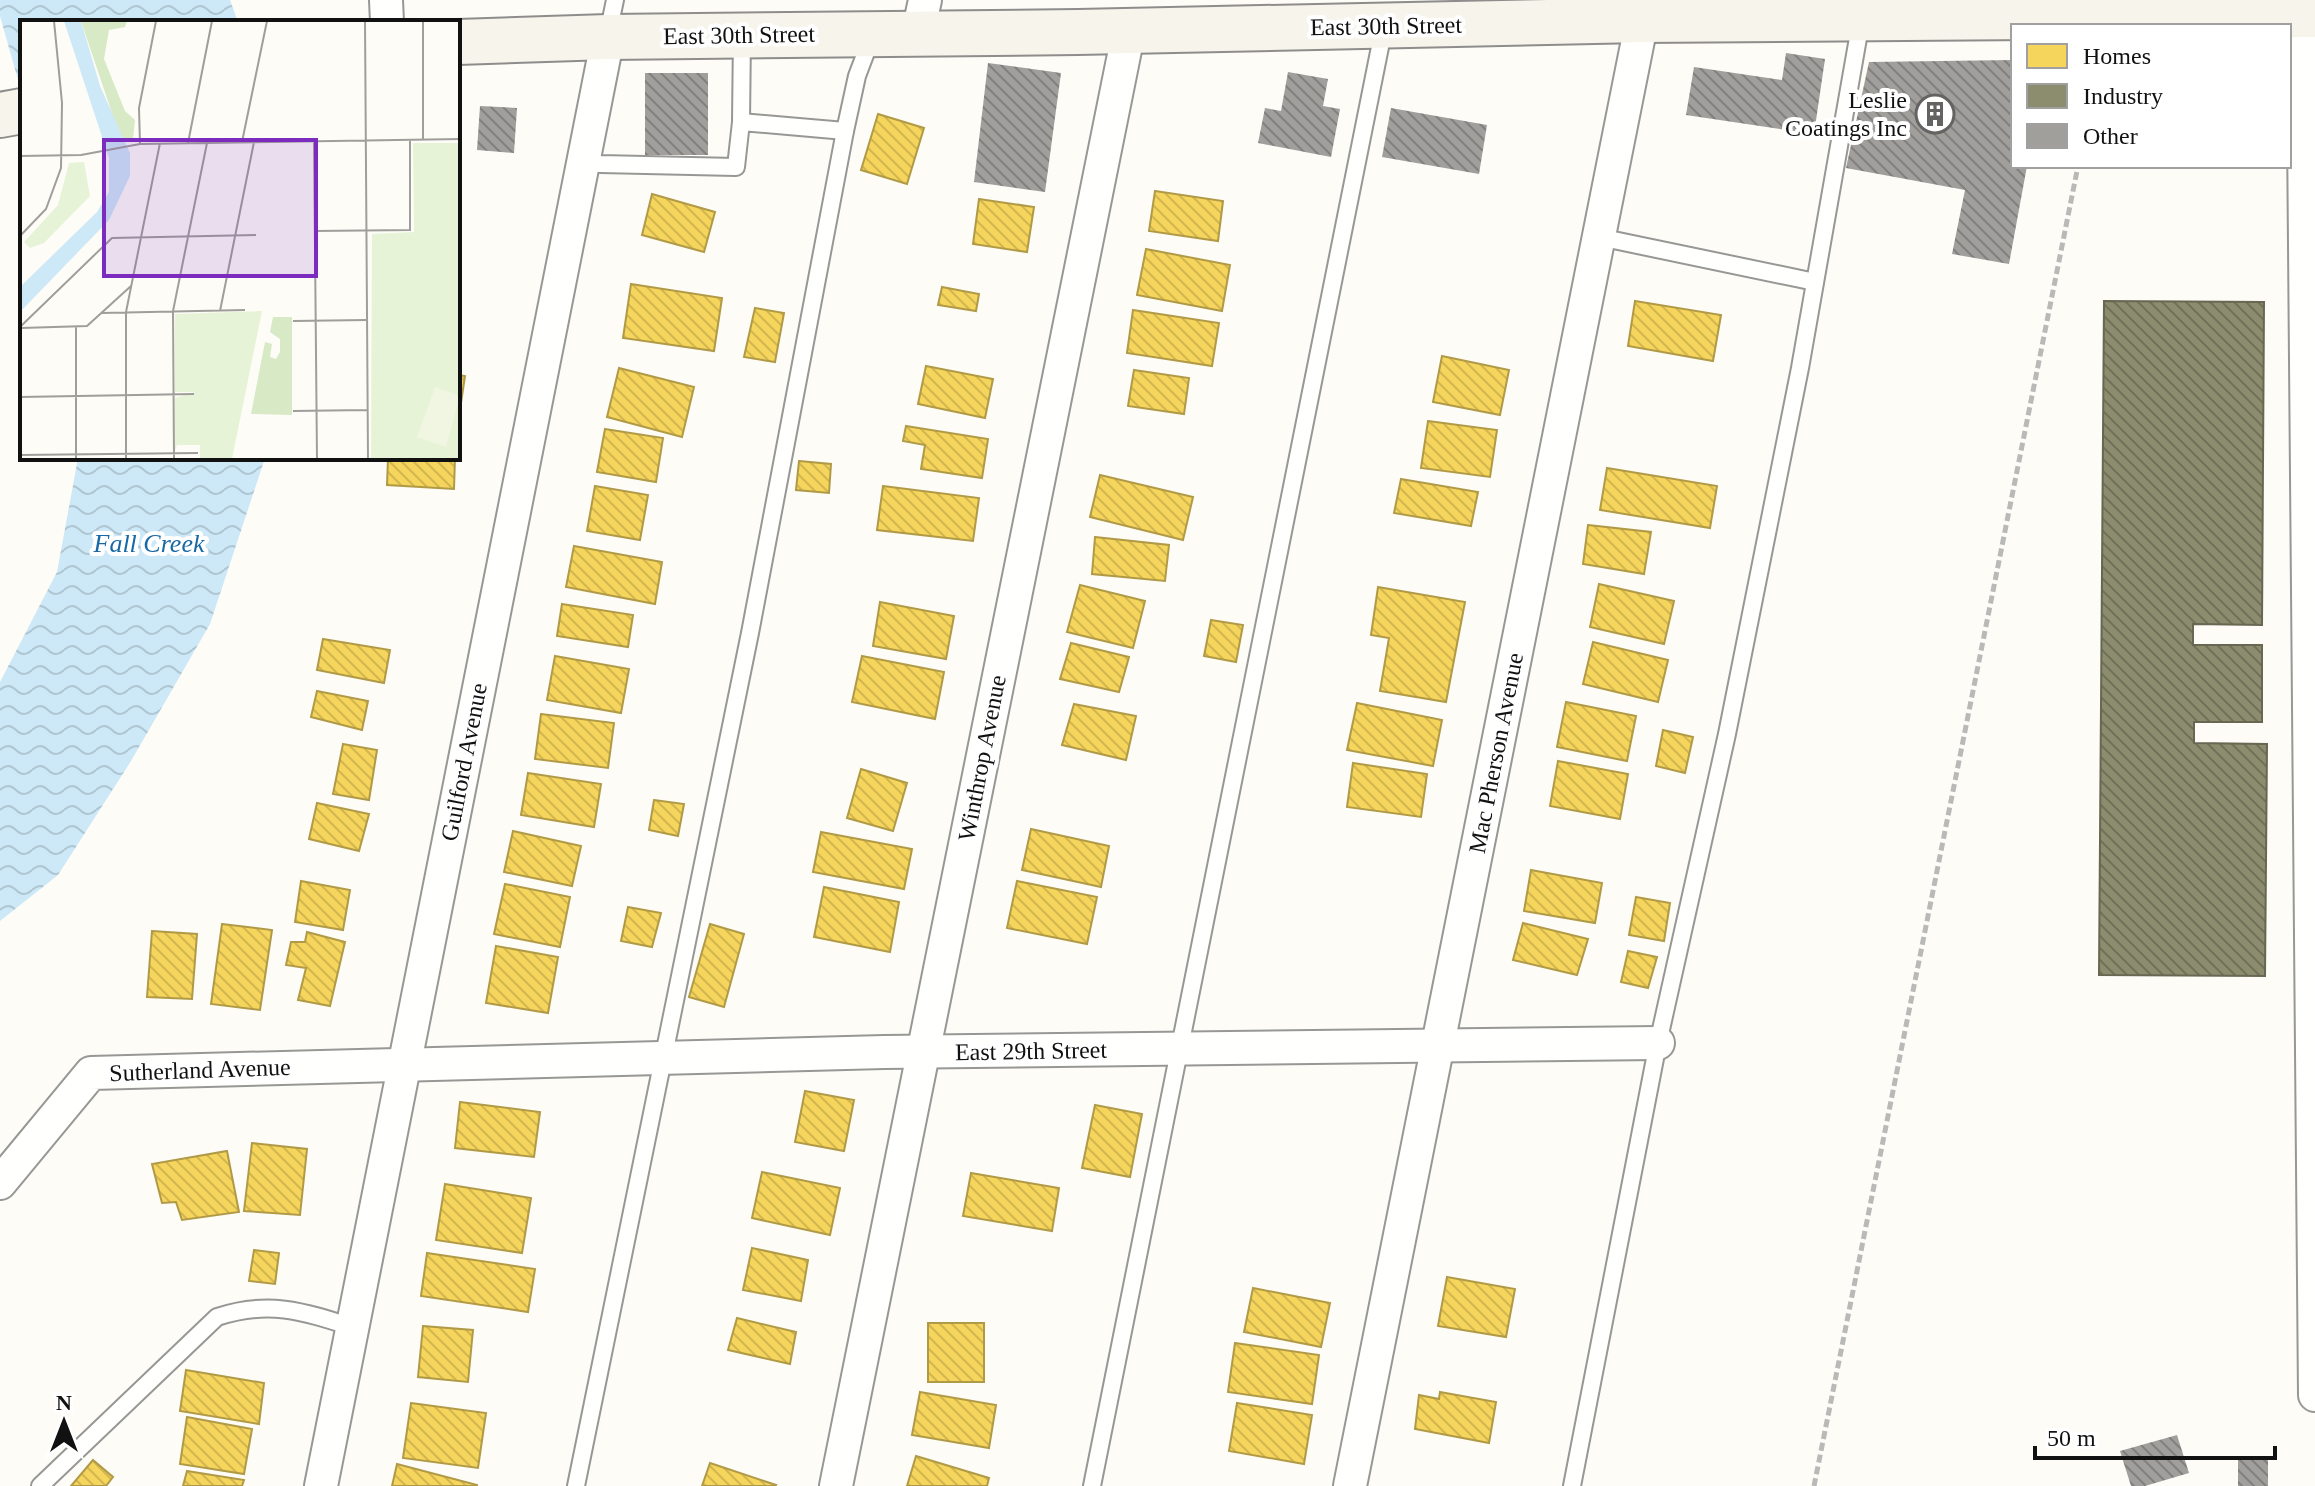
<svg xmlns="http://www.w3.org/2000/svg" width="2315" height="1486" viewBox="0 0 2315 1486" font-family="Georgia,serif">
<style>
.water{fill:url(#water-waves)}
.homes{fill:url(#homes-back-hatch);stroke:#b19a46;stroke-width:2}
.industry{fill:url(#industry-back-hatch);stroke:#676752;stroke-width:2}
.building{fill:url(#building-back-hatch)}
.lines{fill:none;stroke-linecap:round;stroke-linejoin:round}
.lane-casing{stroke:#979795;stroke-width:20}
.street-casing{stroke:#979795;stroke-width:36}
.secondary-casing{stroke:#8e8d8b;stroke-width:48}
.path{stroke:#b9b9b8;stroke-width:5;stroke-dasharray:8 4;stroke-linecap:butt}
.lane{stroke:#fffffe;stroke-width:16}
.street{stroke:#fffffe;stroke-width:32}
.secondary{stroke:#f6f4eb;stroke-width:44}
.labels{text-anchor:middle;stroke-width:8;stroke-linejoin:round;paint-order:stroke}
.street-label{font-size:24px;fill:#111;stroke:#fff}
.poi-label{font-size:24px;fill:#111;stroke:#fff;text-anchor:end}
.water-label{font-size:26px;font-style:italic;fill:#1768a6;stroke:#fff}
.inset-road{fill:none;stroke:#9f9e9b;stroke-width:2}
.view{fill:#7b2cbf;fill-opacity:0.15;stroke:#7b2cbf;stroke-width:4}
.inset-edge{fill:none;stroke:#111;stroke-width:4}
</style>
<defs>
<pattern id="water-waves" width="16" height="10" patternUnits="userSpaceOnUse" patternTransform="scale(2)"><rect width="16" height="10" fill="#cde8f7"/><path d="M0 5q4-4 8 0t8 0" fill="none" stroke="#afc6d3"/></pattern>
<pattern id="homes-back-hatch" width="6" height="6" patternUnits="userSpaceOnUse" patternTransform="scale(2)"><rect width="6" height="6" fill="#f6d55c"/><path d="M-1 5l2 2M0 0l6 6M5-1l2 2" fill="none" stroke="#d2b64f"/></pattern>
<pattern id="industry-back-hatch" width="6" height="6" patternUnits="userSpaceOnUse" patternTransform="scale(2)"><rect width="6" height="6" fill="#8c8c6e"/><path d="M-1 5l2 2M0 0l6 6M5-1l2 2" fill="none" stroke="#717159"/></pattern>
<pattern id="building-back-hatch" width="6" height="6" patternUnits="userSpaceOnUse" patternTransform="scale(2)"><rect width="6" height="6" fill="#a19f9c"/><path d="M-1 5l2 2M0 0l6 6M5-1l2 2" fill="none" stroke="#82807e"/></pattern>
</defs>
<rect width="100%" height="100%" fill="#fdfcf7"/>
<g class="water">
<polygon points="0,0 230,0 238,22 22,22 22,94 0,16"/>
<polygon points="78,458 265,458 210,624 131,761 58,875 0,921 0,682 57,572"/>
</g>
<g class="homes">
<polygon points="878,114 924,128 907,184 861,170"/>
<polygon points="1155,191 1223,201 1218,241 1149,231"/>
<polygon points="652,194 715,212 704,252 642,235"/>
<polygon points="979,199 1034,207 1027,252 973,244"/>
<polygon points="1146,249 1230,265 1222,311 1137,295"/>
<polygon points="631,284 722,298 714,351 623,338"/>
<polygon points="942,287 979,294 976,311 938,305"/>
<polygon points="1635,301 1721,315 1713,361 1628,346"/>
<polygon points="755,308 784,313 775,362 744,357"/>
<polygon points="1133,310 1219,323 1212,366 1127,353"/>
<polygon points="1442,356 1509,370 1500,415 1433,402"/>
<polygon points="926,366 993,379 985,418 918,404"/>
<polygon points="619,368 694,387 682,437 607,417"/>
<polygon points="1134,370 1189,378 1184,414 1128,406"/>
<polygon points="458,375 465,376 458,423"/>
<polygon points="1428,421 1497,430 1490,477 1421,468"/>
<polygon points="906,426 988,439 982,478 921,469 925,445 903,441"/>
<polygon points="605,429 663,438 656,482 597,472"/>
<polygon points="388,458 455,458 454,489 387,485"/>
<polygon points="799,461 831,464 829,493 796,490"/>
<polygon points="1607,468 1717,486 1710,528 1600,510"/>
<polygon points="1100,475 1193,497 1183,540 1090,517"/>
<polygon points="1401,479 1478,492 1471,526 1394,513"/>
<polygon points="595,486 648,495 640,540 587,531"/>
<polygon points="883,486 979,498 973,541 877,530"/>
<polygon points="1588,525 1651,532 1644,574 1583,564"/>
<polygon points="1095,537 1169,545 1165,581 1092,574"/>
<polygon points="574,546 662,562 655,604 566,587"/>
<polygon points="1599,584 1674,601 1664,644 1590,627"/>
<polygon points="1080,585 1145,601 1133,648 1067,632"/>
<polygon points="1378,587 1465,602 1446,702 1380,691 1389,638 1371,635"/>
<polygon points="880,602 954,616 946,659 873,646"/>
<polygon points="562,604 633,615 628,647 557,636"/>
<polygon points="1211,620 1243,625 1236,662 1204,656"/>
<polygon points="323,639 390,650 384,683 317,670"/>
<polygon points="1593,642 1668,660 1658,702 1583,684"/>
<polygon points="1071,643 1129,657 1119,692 1060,679"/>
<polygon points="555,656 629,669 621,713 547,700"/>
<polygon points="862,656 944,672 935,719 852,702"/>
<polygon points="317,691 368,701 362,730 311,717"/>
<polygon points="1566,702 1636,716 1627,761 1557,747"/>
<polygon points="1357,703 1442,720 1433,766 1347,750"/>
<polygon points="1074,704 1136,716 1126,760 1062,745"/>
<polygon points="541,714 614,723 608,768 535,759"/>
<polygon points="1663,730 1693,737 1685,773 1656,766"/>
<polygon points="343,744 377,750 369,800 333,794"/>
<polygon points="1558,761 1628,774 1620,819 1550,806"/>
<polygon points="1353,763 1427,774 1421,817 1347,807"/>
<polygon points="861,769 907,783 893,831 847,818"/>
<polygon points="528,773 601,784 594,827 521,815"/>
<polygon points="654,800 684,804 678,836 649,830"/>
<polygon points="317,803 369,814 359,851 309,839"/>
<polygon points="1031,829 1109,846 1101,887 1022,870"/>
<polygon points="513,831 581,846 572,886 504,872"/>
<polygon points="821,832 912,849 904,889 813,872"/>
<polygon points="1531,870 1602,883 1595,923 1524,911"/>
<polygon points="301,881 350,890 343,930 295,922"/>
<polygon points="1017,881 1097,897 1087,944 1007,928"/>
<polygon points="505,884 570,897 560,947 494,934"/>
<polygon points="824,887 899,902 890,952 814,937"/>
<polygon points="1636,897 1670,903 1664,941 1629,935"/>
<polygon points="628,907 661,913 652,947 621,941"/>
<polygon points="1523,923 1588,939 1577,975 1513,960"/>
<polygon points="222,924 272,930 260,1010 211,1004"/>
<polygon points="710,924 744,934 724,1007 689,997"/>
<polygon points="152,931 197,934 192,999 147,997"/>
<polygon points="307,932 345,942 330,1006 298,1000 306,968 286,965 291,942 305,942"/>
<polygon points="496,946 558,957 548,1013 486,1003"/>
<polygon points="1628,951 1657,957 1648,988 1621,982"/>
<polygon points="805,1091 854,1100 844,1151 795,1142"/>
<polygon points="460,1102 540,1112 534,1157 455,1148"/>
<polygon points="1095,1105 1142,1114 1130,1177 1082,1168"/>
<polygon points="252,1143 307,1149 300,1215 244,1211"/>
<polygon points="227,1151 239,1212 182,1220 176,1202 162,1203 152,1164"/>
<polygon points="762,1172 840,1188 830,1235 752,1218"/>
<polygon points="971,1173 1059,1188 1052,1231 963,1216"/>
<polygon points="445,1184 531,1198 522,1253 436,1240"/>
<polygon points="752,1248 808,1260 801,1301 743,1290"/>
<polygon points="254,1250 279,1253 275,1284 249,1281"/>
<polygon points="427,1253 535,1269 528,1312 421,1296"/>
<polygon points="1447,1277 1515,1289 1506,1337 1438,1326"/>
<polygon points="1253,1288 1330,1303 1321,1347 1244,1332"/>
<polygon points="737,1318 796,1332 790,1364 728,1350"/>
<rect x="928" y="1323" width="56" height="59"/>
<polygon points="423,1326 473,1330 468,1382 418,1377"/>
<polygon points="1235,1343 1319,1355 1312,1404 1228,1392"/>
<polygon points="186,1370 264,1383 259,1424 180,1411"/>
<polygon points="920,1392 996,1405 989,1448 912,1435"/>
<polygon points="1440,1392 1496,1402 1489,1443 1415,1429 1419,1395 1439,1399"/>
<polygon points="411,1403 486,1413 478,1468 403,1458"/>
<polygon points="1237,1403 1312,1415 1304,1464 1229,1451"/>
<polygon points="187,1417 252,1429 244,1474 180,1464"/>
<polygon points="916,1456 989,1478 987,1486 907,1486"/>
<polygon points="93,1460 113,1477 106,1486 71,1486"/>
<polygon points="710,1463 776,1485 775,1486 702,1486"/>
<polygon points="397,1464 477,1485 477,1486 392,1486"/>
<polygon points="187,1471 244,1480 242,1486 183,1486"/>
</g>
<polygon class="industry" points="2104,301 2264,302 2262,625 2193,624 2193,645 2262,645 2262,722 2194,722 2194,743 2267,744 2265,976 2099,975"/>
<g class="building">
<polygon points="1786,53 1825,59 1814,134 1686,115 1694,67 1782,80"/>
<polygon points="2013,60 2013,166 2027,166 2009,264 1952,254 1965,190 1846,168 1869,62"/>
<polygon points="988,63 1061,73 1045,192 974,182"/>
<polygon points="1288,72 1328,79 1323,106 1340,109 1331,157 1258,143 1265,108 1281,111"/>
<rect x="645" y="73" width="63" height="82"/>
<polygon points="480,106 517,108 514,153 477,150"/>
<polygon points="1391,108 1487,125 1479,174 1382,157"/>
<polygon points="2177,1435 2189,1473 2145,1486 2131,1486 2120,1451"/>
<rect x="2238" y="1459" width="30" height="27"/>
</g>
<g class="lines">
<g class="lane-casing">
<g id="lane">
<polyline points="608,34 615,0"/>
<polyline points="741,122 742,35"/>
<polyline points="583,160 600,164 736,167 741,122 845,131"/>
<polyline points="1599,237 1815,282"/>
<path d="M 40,1486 L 217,1317 C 268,1300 302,1311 352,1327"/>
<polyline points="576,1486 750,633 845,131 857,76 871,39"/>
<polyline points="1092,1486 1384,27"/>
<polyline points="1572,1486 1658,1043 1727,734 1800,368 1861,21"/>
</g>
</g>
<g class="street-casing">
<g id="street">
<polyline points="386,0 387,22"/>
<polyline points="2303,15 2315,1395"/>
<polyline points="918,33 925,0"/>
<polyline points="0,1183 91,1073 884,1052 1658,1043"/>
<polyline points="321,1486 608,37"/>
<polyline points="836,1486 1129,30"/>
<polyline points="1350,1486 1642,20"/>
</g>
</g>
<g class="secondary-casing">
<g id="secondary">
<polyline points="458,42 608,37 1078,32 1642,20 2315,15"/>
<polyline points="0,115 22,111"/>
</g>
</g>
<polyline class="path" points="1814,1486 2078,166"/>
<use href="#lane" class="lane"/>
<use href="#street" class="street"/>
<use href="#secondary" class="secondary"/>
</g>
<defs>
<g id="building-ring" transform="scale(2)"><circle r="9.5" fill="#fff" stroke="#646362" stroke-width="1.5"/><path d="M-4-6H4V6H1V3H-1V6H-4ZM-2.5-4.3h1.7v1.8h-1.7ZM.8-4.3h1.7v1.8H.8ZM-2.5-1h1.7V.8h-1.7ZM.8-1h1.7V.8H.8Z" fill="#646362"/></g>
</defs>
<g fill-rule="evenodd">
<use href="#building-ring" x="1935" y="114"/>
</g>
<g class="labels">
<g class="street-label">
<text transform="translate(1386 26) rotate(-1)" y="8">East 30th Street</text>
<text transform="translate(739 35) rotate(-1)" y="8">East 30th Street</text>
<text transform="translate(1496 753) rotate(-79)" y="8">Mac Pherson Avenue</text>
<text transform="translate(982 758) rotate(-79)" y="8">Winthrop Avenue</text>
<text transform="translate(464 762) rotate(-79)" y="8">Guilford Avenue</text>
<text transform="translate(1031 1051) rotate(-1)" y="8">East 29th Street</text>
<text transform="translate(200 1070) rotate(-2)" y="8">Sutherland Avenue</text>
</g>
<g class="poi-label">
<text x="1907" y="108">Leslie<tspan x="1907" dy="28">Coatings Inc</tspan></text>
</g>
<g class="water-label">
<text x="149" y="552">Fall Creek</text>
</g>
</g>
<g transform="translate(20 20)">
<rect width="440" height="440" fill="#fdfcf7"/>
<path d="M 242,291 L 212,439 L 180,439 L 180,425 L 157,425 L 155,431 L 155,378 L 175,372 L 155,372 L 155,294 Z" fill="#e7f3d7"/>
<path d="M 61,1 L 107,1 L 105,7 L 89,10 L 84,39 L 105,91 L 115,100 L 113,119 L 105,120 L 98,111 ZM 253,297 L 272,297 L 272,395 L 231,394 L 245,322 L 252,324 L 250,337 L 256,339 L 260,332 L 260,319 L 250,312 Z" fill="#d8eac5"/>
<path d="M 393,123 L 440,123 L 440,439 L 351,439 L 352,214 L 394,212 ZM 64,142 L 70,176 L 24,223 L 10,228 L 4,222 L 38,185 L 49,143 Z" fill="#e7f3d7"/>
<path d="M 415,367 L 440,376 L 426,427 L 397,417 Z" fill="#f0f6e1"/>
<path d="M 44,1 L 61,1 L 80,66 L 110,133 L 110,156 L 89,200 L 0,292 L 0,267 L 77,192 L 89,172 L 89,138 Z" fill="#cde8f7"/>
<path class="inset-road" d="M 345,1 L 348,439M 403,120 L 403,1M 294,121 L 297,439M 222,122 L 247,1M 168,123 L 192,1M 120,124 L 119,88 L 136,1M 0,136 L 61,135 L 120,124 L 440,119M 295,211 L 390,210 L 390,120M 0,216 L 26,189 L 41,148 L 42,83 L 34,1M 200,291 L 234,122M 82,293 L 225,290M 273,301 L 346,300M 56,306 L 56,439M 0,307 L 92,218 L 236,215M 1,308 L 67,306 L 111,266M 0,377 L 174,374M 273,391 L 347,390M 0,435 L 178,433M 106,439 L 106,292 L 140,123M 154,439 L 153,291 L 187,123"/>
<path class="view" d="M 84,120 L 296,120 L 296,256 L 84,256 Z"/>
<rect width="440" height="440" class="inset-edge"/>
</g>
<rect x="2011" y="24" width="280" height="144" fill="#ffffff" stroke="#a0a0a0" stroke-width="2"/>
<rect x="2027" y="44" width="40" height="24" fill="#f6d55c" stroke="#a0a0a0" stroke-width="2"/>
<text x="2083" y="64" font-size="24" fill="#111111">Homes</text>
<rect x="2027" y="84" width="40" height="24" fill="#8c8c6e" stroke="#a0a0a0" stroke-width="2"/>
<text x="2083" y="104" font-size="24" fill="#111111">Industry</text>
<rect x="2027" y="124" width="40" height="24" fill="#a19f9c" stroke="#a0a0a0" stroke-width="2"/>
<text x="2083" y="144" font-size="24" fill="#111111">Other</text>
<g transform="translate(64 1422)" stroke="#ffffff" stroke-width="6" paint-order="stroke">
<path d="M0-6L14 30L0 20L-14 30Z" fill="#111111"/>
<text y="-12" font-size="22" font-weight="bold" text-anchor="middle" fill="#111111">N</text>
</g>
<path d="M2035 1446v12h240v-12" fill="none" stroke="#111111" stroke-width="4"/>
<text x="2047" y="1446" font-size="24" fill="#111111" stroke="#ffffff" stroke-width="6" paint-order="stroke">50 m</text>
</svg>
